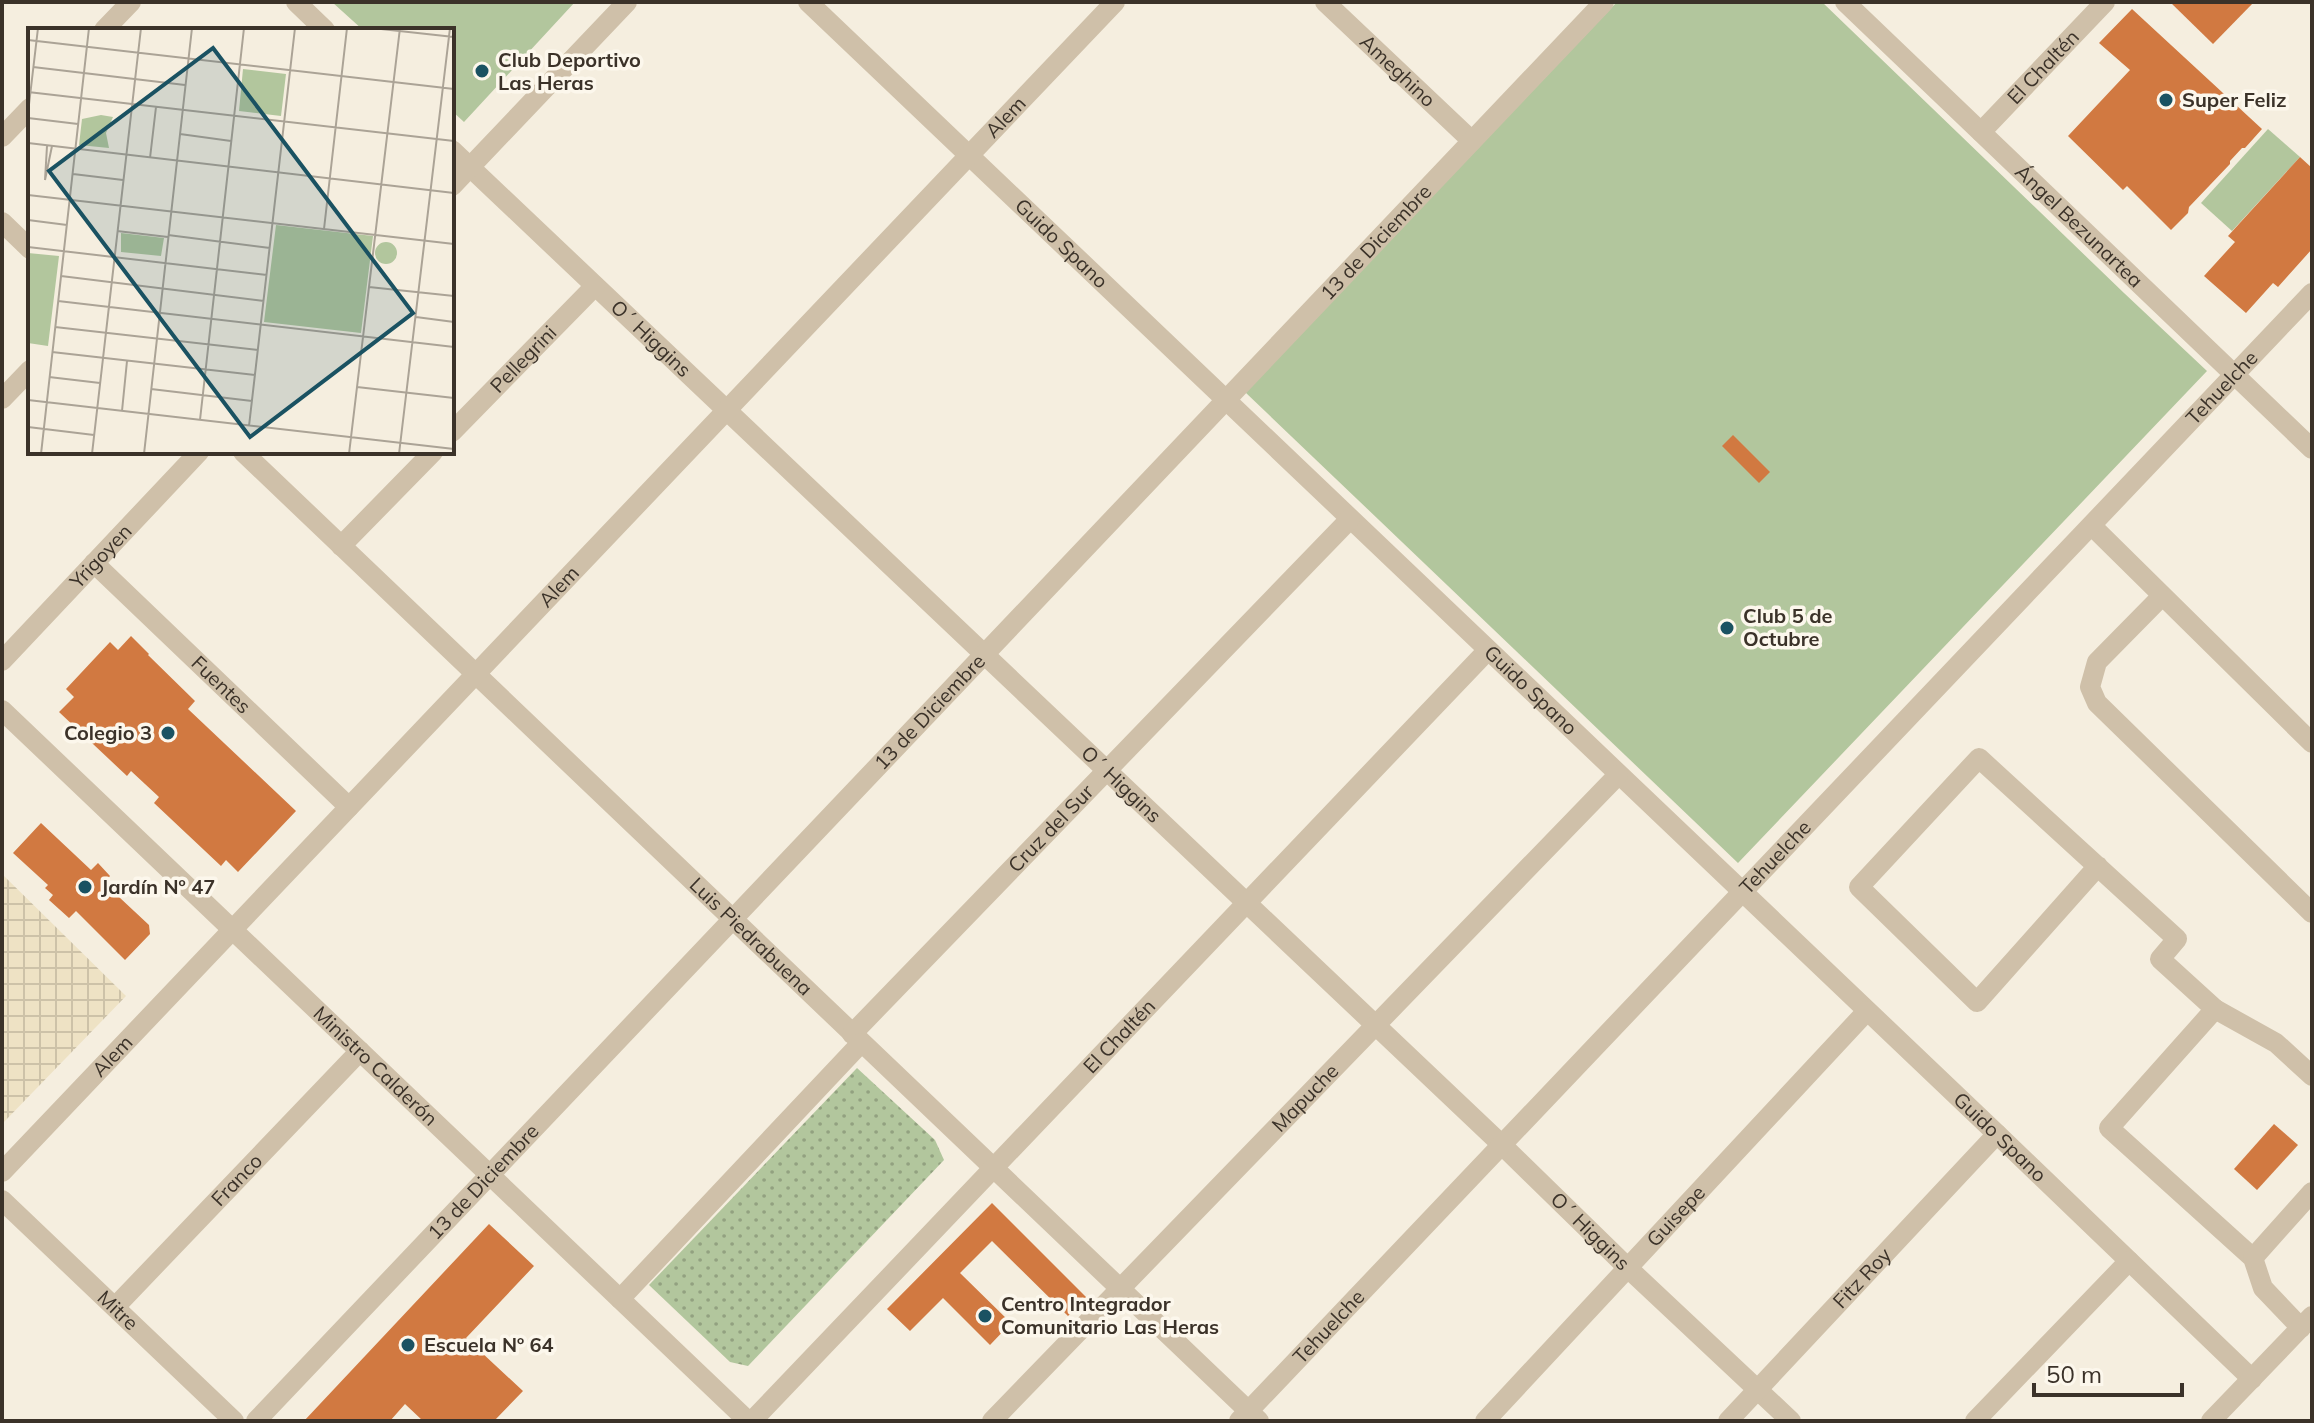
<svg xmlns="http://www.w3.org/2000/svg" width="2314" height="1423" viewBox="0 0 2314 1423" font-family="Mulish,sans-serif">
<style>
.green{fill:url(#green-dots)}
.pitch{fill:#b2c69d}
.plaza{fill:url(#plaza-grid)}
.building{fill:#d17941}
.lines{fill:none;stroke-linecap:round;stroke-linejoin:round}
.minor{stroke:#cfc0a9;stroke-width:20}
.poi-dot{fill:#1a5262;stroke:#fcf7ec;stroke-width:3}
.labels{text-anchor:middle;stroke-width:7;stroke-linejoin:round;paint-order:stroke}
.poi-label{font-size:20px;font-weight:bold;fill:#3b3229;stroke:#fcf7ec;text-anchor:start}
.street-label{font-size:20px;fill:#3b3229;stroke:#fcf7ec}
.inset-road{fill:none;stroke:#aba396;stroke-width:2}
.view{fill:#1a5262;fill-opacity:0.15;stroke:#1a5262;stroke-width:4}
.inset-edge{fill:none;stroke:#3b3229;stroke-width:4}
</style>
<defs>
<pattern id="green-dots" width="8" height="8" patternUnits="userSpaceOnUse" patternTransform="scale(2)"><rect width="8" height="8" fill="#b2c69d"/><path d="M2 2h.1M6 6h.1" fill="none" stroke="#92a180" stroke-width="1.8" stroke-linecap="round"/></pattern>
<pattern id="plaza-grid" width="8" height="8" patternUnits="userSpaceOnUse" patternTransform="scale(2)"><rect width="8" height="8" fill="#eee2c4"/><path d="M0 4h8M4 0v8" fill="none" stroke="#cdc2a8"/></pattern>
</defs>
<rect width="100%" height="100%" fill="#f5eedf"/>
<polygon class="green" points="857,1068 935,1140 944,1160 748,1366 730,1362 649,1285"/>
<g class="pitch">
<polygon points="332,2 575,2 464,122 452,111 452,30 363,30"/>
<polygon points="1617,2 1822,2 2124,293 2207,371 1738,863 1245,392"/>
<polygon points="2268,129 2300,157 2232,231 2201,203"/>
</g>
<polygon class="plaza" points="2,874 126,996 2,1124"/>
<g class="building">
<polygon points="2170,2 2254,2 2213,44"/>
<polygon points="2132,9 2262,129 2245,148 2242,148 2230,161 2230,164 2189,207 2188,213 2171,230 2127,186 2123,190 2068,136 2130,70 2099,43"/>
<polygon points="2300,157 2312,168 2312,249 2278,287 2273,283 2246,313 2204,276 2235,242 2228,236"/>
<polygon points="1733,435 1770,472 1759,483 1722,446"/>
<polygon points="131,636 149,654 148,655 195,701 188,709 296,811 238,872 226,860 221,866 154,803 159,797 131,771 127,776 59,712 74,697 66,689 110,642 118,650"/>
<polygon points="41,823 91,870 98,863 110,876 104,883 149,925 150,934 125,960 76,911 69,918 49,900 53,895 45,888 48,885 13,853"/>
<polygon points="2274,1124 2298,1145 2257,1190 2234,1169"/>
<polygon points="992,1203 1086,1297 1068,1316 992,1241 960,1273 1011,1323 990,1345 943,1298 910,1331 887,1309"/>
<polygon points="489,1224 534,1266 466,1338 523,1391 494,1421 423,1421 405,1404 390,1421 304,1421"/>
</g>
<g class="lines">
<g class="minor">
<polyline points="296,2 325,30"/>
<path id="s1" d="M 808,2 L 1997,1134 L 2252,1379"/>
<path id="s2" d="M 1325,2 L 1472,141"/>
<path id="s3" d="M 1845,2 L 2312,449"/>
<polyline points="104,30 131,2"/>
<path id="s4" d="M 1981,132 L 2105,2"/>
<polyline points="2,137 30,108"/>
<path id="s5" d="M 452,150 L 1501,1144 L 1629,1269 L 1791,1421"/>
<polyline points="452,186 627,2"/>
<polyline points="2,222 30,249"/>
<polyline points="2,399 30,370"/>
<path id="s6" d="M 452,432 L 595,286"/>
<path id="s7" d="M 243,452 L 1259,1421"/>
<polyline points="2092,526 2312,743"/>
<polyline points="341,546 433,452"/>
<path id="s8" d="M 94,563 L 349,807"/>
<polyline points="2162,596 2097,662 2090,687 2097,703 2312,913"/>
<path id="s9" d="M 2,661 L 199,452"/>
<path id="s10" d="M 2,710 L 748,1421"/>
<polyline points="2098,866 1977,1002 1859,887 1979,758 2177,939 2160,959 2215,1009 2109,1128 2253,1258 2263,1288 2301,1328"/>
<polyline points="2215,1009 2276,1043 2312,1076"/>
<path id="s11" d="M 852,1034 L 1350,519"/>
<path id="s12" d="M 2,1172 L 1115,2"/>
<path id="s13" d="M 2,1200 L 234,1421"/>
<polyline points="2253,1258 2312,1192"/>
<polyline points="620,1299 861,1043"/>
<path id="s14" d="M 115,1307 L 360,1051"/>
<path id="s15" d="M 256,1421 L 1604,2"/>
<path id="s16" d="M 752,1421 L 1488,650"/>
<path id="s17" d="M 992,1421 L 1618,775"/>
<path id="s18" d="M 1239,1421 L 2312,293"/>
<path id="s19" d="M 1485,1421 L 1867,1011"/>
<path id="s20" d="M 1728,1421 L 1997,1134"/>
<polyline points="1975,1421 2129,1261"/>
<polyline points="2211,1421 2312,1316"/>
</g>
</g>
<g class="poi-dot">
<circle cx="482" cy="71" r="8"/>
<circle cx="2166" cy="100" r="8"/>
<circle cx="1727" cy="628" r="8"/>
<circle cx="168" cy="733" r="8"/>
<circle cx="85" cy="887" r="8"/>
<circle cx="985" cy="1316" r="8"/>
<circle cx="408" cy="1345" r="8"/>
</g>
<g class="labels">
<g class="poi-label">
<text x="498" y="67">Club Deportivo<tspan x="498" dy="23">Las Heras</tspan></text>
<text x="2182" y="107">Super Feliz</text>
<text x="1743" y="623">Club 5 de<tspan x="1743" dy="23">Octubre</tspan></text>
<text x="152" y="740" text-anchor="end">Colegio 3</text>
<text x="101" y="894">Jardín Nº 47</text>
<text x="1001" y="1311">Centro Integrador<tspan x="1001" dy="23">Comunitario Las Heras</tspan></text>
<text x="424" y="1352">Escuela Nº 64</text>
</g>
<g class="street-label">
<text dy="7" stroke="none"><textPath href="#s4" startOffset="90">El Chaltén</textPath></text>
<text dy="7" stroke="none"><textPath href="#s2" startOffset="100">Ameghino</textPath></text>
<text dy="7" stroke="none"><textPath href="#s12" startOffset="1456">Alem</textPath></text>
<text dy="7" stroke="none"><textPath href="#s3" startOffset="324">Ángel Bezunartea</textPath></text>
<text dy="7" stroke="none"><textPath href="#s15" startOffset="1626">13 de Diciembre</textPath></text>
<text dy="7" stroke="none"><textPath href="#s1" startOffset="350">Guido Spano</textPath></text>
<text dy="7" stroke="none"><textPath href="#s5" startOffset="274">O´ Higgins</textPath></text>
<text dy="7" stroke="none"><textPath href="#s6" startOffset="102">Pellegrini</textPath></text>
<text dy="7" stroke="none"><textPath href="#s18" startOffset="1426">Tehuelche</textPath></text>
<text dy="7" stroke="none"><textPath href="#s9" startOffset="144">Yrigoyen</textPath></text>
<text dy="7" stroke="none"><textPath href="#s12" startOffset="808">Alem</textPath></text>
<text dy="7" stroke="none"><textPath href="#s8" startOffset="176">Fuentes</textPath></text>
<text dy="7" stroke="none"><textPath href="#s1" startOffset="998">Guido Spano</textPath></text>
<text dy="7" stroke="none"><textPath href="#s15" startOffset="978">13 de Diciembre</textPath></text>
<text dy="7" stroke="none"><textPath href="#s5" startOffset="922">O´ Higgins</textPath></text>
<text dy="7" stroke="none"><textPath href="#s11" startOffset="286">Cruz del Sur</textPath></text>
<text dy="7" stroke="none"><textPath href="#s18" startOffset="778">Tehuelche</textPath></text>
<text dy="7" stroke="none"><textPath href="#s7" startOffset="702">Luis Piedrabuena</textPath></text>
<text dy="7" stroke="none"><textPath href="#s16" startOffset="532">El Chaltén</textPath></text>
<text dy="7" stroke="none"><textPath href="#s12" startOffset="160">Alem</textPath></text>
<text dy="7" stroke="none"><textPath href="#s10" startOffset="516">Ministro Calderón</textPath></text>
<text dy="7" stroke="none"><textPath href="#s17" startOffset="450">Mapuche</textPath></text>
<text dy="7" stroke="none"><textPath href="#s1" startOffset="1646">Guido Spano</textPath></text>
<text dy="7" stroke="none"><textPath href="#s14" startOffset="176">Franco</textPath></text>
<text dy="7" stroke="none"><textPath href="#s15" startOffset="330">13 de Diciembre</textPath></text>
<text dy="7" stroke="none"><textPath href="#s19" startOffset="280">Guisepe</textPath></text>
<text dy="7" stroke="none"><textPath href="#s5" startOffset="1570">O´ Higgins</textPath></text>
<text dy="7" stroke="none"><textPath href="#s20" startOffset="196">Fitz Roy</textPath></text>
<text dy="7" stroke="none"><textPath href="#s13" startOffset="160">Mitre</textPath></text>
<text dy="7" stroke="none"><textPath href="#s18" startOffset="130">Tehuelche</textPath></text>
</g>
</g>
<g transform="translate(28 28)">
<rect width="426" height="426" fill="#f5eedf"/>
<path d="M 93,205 L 136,210 L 133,228 L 93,224 ZM347 225a11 11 0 1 1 22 0a11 11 0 1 1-22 0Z" fill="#b2c69d"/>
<path d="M 215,41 L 258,46 L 253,88 L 211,83 ZM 73,87 L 85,89 L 78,105 L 81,120 L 51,117 L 54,91 ZM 248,197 L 345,208 L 333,305 L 236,294 ZM 0,225 L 31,228 L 20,318 L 0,315 Z" fill="#b2c69d"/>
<path class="inset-road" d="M 344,0 L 426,9M 0,12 L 426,61M 5,39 L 157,57M 0,64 L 426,113M 0,85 L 10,0M 0,90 L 50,96M 152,106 L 203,113M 0,115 L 426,165M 122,130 L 128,79M 45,146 L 95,152M 17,152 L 24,118M 17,152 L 19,118M 0,167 L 426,216M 0,192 L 39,197M 296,201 L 319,0M 89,203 L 140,209M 140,207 L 242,220M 0,219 L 239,247M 33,248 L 236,273M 341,259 L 426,268M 30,273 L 426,319M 388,289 L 426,294M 27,299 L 230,322M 24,324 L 227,347M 21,349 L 72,355M 329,359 L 426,370M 123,361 L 224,373M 0,372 L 426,421M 94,383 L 99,333M 172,392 L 216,0M 221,398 L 267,0M 0,399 L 66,407M 13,426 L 61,0M 64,426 L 113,0M 116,426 L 164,0M 321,426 L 372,0M 371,426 L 422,0"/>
<path class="view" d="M 185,20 L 385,285 L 222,409 L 21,143 Z"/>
<rect width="426" height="426" class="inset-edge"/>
</g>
<rect width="2314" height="1423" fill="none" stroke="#3b3229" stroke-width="8"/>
<path d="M2034 1383v12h148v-12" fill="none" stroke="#3b3229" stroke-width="4"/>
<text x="2046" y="1383" font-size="24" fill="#3b3229" stroke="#fcf7ec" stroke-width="6" paint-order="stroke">50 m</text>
</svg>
